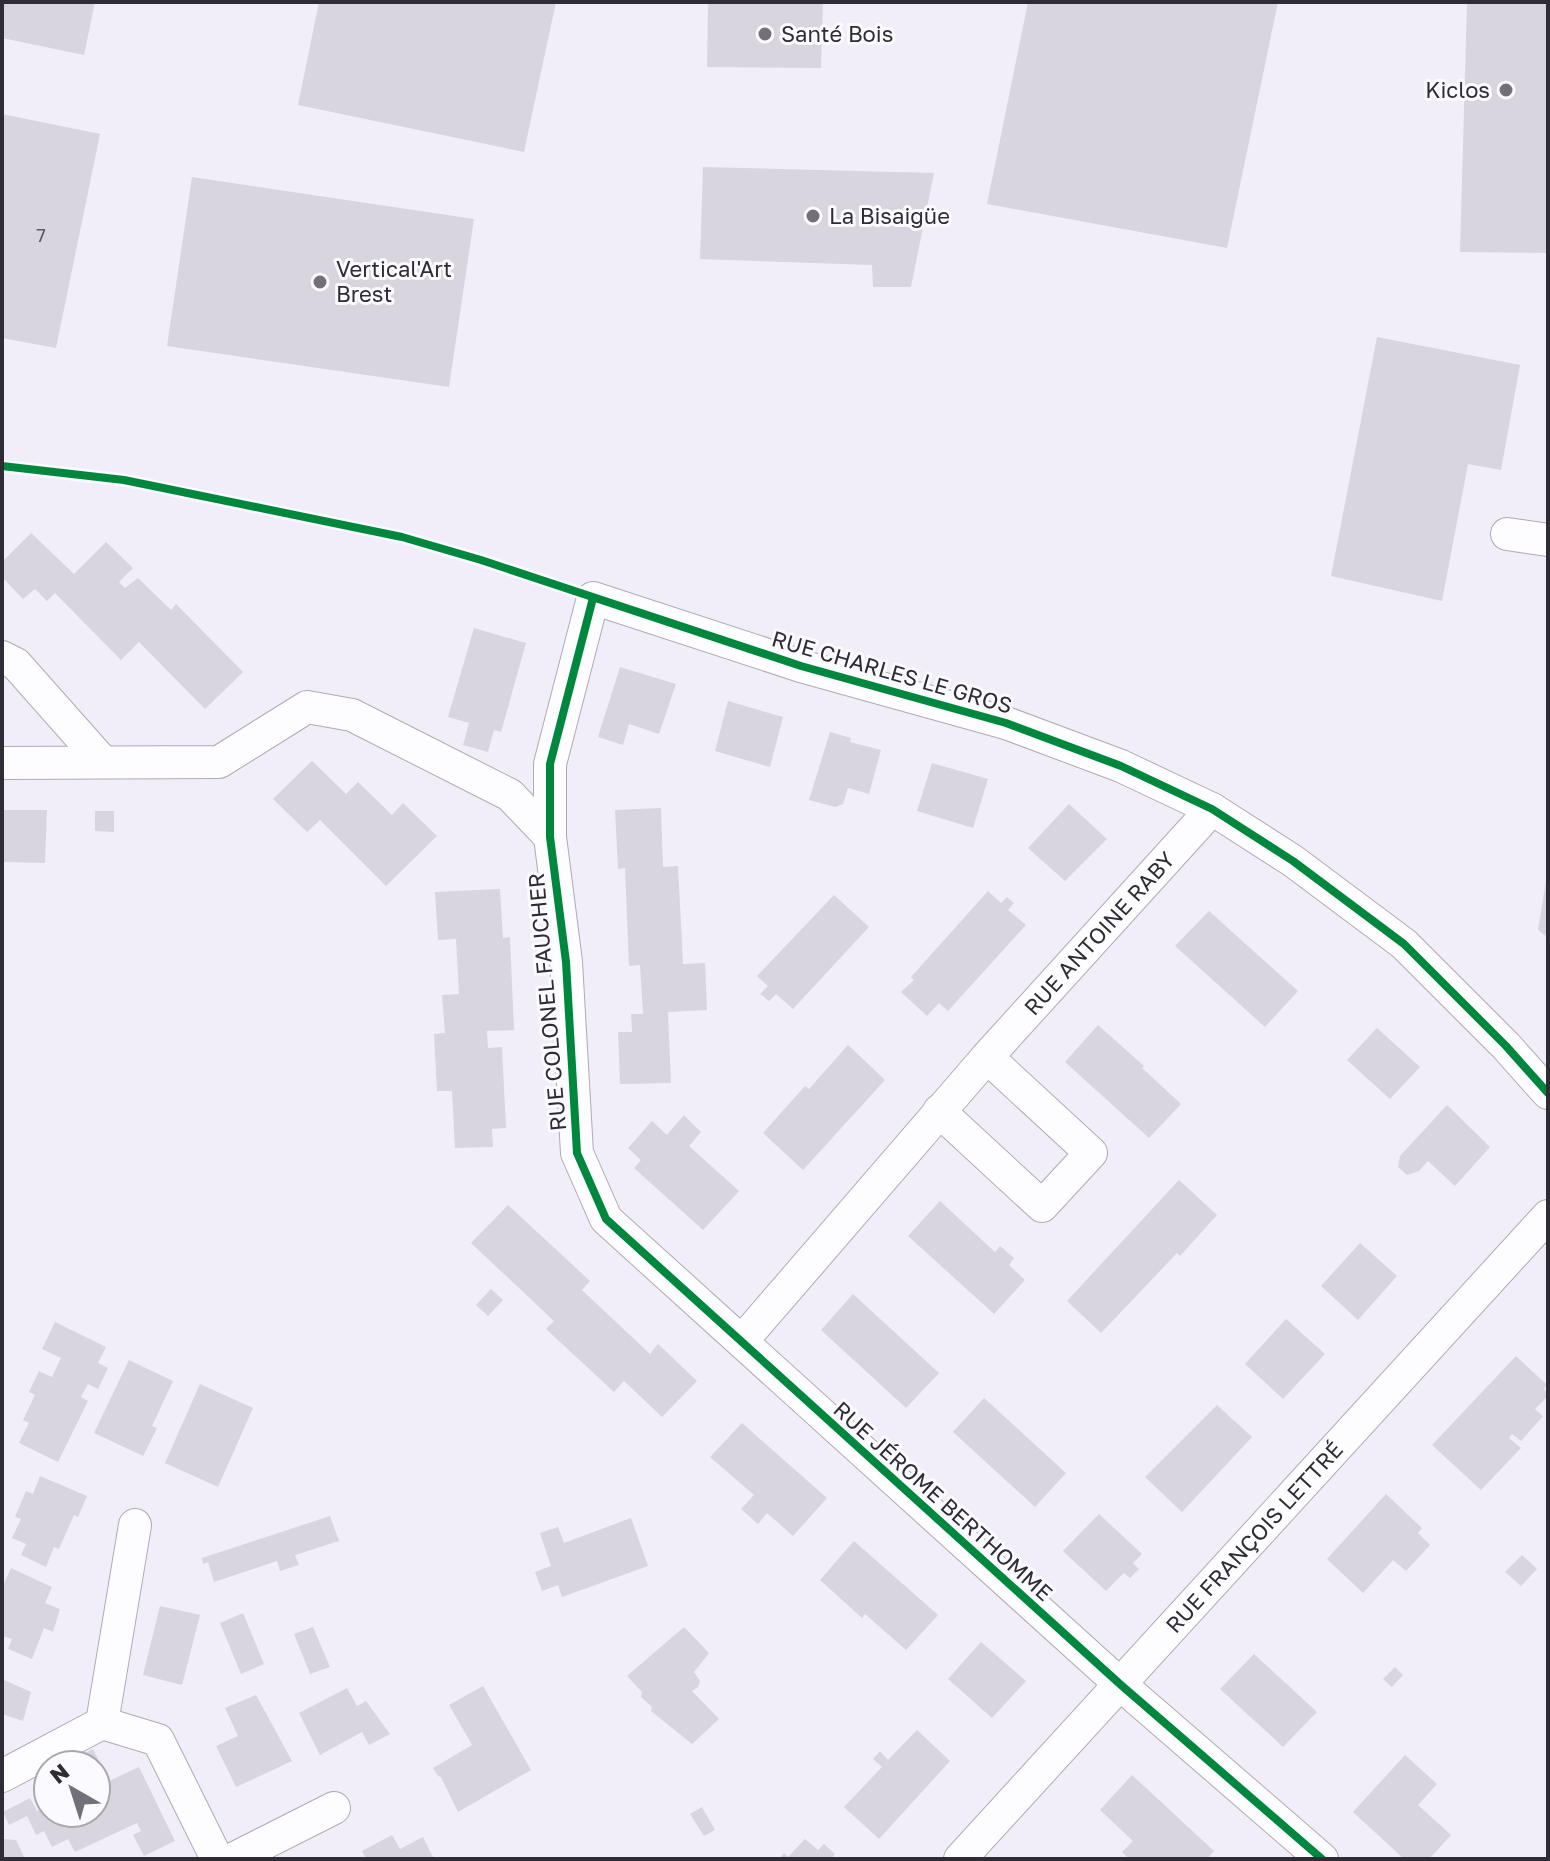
<svg xmlns="http://www.w3.org/2000/svg" width="1550" height="1861" viewBox="0 0 1550 1861" font-family="'Golos Text',sans-serif">
<style>
.building{fill:#d8d5df}
.lines{fill:none;stroke-linecap:round;stroke-linejoin:round}
.street-casing{stroke:#aeabb4;stroke-width:34}
.street{stroke:#fdfcfe;stroke-width:32}
.cycleway-casing{stroke:#fbfaff;stroke-width:13}
.cycleway{stroke:#00873e;stroke-width:8}
.poi-dot{fill:#73707a;stroke:#fbfaff;stroke-width:3}
.labels{text-anchor:middle;stroke-width:6;stroke-linejoin:round;paint-order:stroke}
.number-label{font-size:18px;fill:#5b5862}
.poi-label{font-size:22px;fill:#2f2c36;stroke:#fbfaff;text-anchor:start}
.street-label{font-size:22px;fill:#2f2c36;stroke:#fbfaff}
</style>
<rect width="100%" height="100%" fill="#f1eef9"/>
<g class="building">
<polygon points="2,2 95,2 84,55 2,38"/>
<polygon points="319,2 556,2 524,152 298,105"/>
<polygon points="708,2 823,2 821,68 707,67"/>
<polygon points="1028,2 1278,2 1227,248 987,204"/>
<polygon points="1467,2 1548,2 1548,253 1460,252"/>
<polygon points="2,114 100,134 56,348 2,338"/>
<polygon points="703,167 934,173 911,287 873,287 872,265 700,259"/>
<polygon points="192,177 474,219 449,387 167,346"/>
<polygon points="1377,337 1520,365 1501,470 1468,464 1442,601 1331,576"/>
<polygon points="31,533 74,574 106,542 133,568 119,582 125,588 138,578 171,610 176,604 243,672 205,709 139,642 121,660 55,593 47,601 35,589 23,599 2,577 2,562"/>
<polygon points="474,628 526,643 501,732 494,730 488,752 463,745 469,723 448,717"/>
<polygon points="620,667 676,684 659,734 629,724 623,745 598,737"/>
<polygon points="728,701 783,717 770,767 715,751"/>
<polygon points="830,732 851,738 850,742 881,750 869,794 848,788 843,804 835,807 809,800"/>
<polygon points="312,761 346,794 358,782 392,815 403,803 437,836 386,886 320,820 307,832 273,799"/>
<polygon points="932,763 988,779 973,828 917,811"/>
<polygon points="1069,804 1107,839 1065,881 1028,848"/>
<polygon points="661,808 663,867 678,866 683,964 705,963 707,1010 668,1012 671,1083 620,1084 618,1032 632,1032 631,1014 643,1014 640,965 629,966 625,868 618,869 615,810"/>
<polygon points="2,810 47,810 45,863 2,862"/>
<polygon points="95,811 114,811 114,832 95,831"/>
<polygon points="1546,881 1548,881 1548,938 1538,930"/>
<polygon points="500,889 503,938 510,937 514,1030 487,1031 488,1048 502,1047 506,1128 492,1129 493,1147 455,1148 452,1091 437,1091 434,1034 445,1033 442,995 459,994 456,939 438,940 435,892"/>
<polygon points="988,891 1001,903 1007,897 1014,903 1008,910 1026,925 948,1011 939,1003 927,1016 901,992 914,980 911,977"/>
<polygon points="834,895 869,927 793,1009 776,994 769,1001 760,994 768,986 757,976"/>
<polygon points="1209,911 1298,991 1265,1027 1175,946"/>
<polygon points="1098,1025 1144,1066 1142,1068 1181,1104 1149,1138 1065,1062"/>
<polygon points="1377,1028 1420,1067 1390,1099 1347,1060"/>
<polygon points="848,1045 885,1080 803,1170 763,1133 805,1086 809,1089"/>
<polygon points="1447,1105 1490,1147 1455,1186 1428,1161 1419,1171 1407,1175 1398,1167 1400,1156"/>
<polygon points="684,1115 701,1132 689,1146 739,1191 703,1230 634,1168 641,1160 628,1148 652,1121 667,1135"/>
<polygon points="1179,1180 1217,1215 1180,1256 1177,1253 1101,1333 1067,1301"/>
<polygon points="940,1201 995,1252 1000,1246 1014,1258 1009,1265 1025,1280 994,1314 908,1236"/>
<polygon points="508,1205 590,1281 582,1290 650,1354 658,1344 697,1381 662,1417 624,1381 614,1392 546,1329 554,1321 471,1243"/>
<polygon points="1360,1243 1397,1276 1358,1320 1321,1286"/>
<polygon points="491,1289 503,1300 488,1316 476,1305"/>
<polygon points="853,1294 939,1373 906,1408 821,1330"/>
<polygon points="1286,1319 1325,1354 1283,1399 1245,1364"/>
<polygon points="55,1322 106,1347 98,1363 108,1368 98,1389 88,1384 81,1397 88,1401 58,1462 19,1443 29,1423 23,1420 35,1395 29,1392 39,1371 52,1377 61,1358 42,1349"/>
<polygon points="1516,1356 1547,1385 1544,1388 1548,1396 1535,1409 1543,1416 1521,1441 1512,1434 1509,1438 1521,1448 1481,1490 1432,1445"/>
<polygon points="129,1360 173,1381 152,1426 157,1428 143,1456 94,1433"/>
<polygon points="200,1384 253,1408 218,1487 165,1463"/>
<polygon points="984,1398 1066,1473 1035,1507 953,1432"/>
<polygon points="1217,1405 1252,1437 1182,1512 1145,1477"/>
<polygon points="742,1423 827,1498 793,1536 767,1513 758,1524 741,1509 754,1495 710,1457"/>
<polygon points="40,1476 87,1496 78,1517 74,1515 59,1549 54,1547 46,1567 21,1555 26,1544 12,1538 21,1519 15,1517 26,1491 33,1494"/>
<polygon points="1386,1494 1422,1528 1418,1533 1430,1545 1406,1571 1393,1560 1363,1593 1327,1559"/>
<polygon points="1099,1514 1142,1554 1133,1563 1139,1569 1130,1578 1124,1573 1106,1591 1063,1551"/>
<polygon points="330,1516 339,1541 295,1555 299,1565 280,1571 277,1561 214,1582 208,1562 203,1564 202,1558"/>
<polygon points="631,1518 648,1566 562,1597 558,1585 542,1591 535,1572 551,1566 540,1533 558,1527 564,1543"/>
<polygon points="854,1541 938,1615 906,1650 865,1614 862,1618 820,1580"/>
<polygon points="1522,1555 1537,1569 1521,1586 1505,1572"/>
<polygon points="11,1568 52,1587 45,1603 60,1609 53,1632 44,1628 32,1659 8,1649 12,1639 2,1636 2,1588"/>
<polygon points="160,1606 200,1615 182,1685 143,1675"/>
<polygon points="243,1613 264,1664 241,1674 220,1623"/>
<polygon points="313,1627 330,1667 310,1674 294,1634"/>
<polygon points="684,1627 709,1653 694,1672 700,1681 698,1687 692,1691 719,1719 692,1744 651,1711 652,1707 641,1697 642,1692 627,1676"/>
<polygon points="981,1642 1026,1681 992,1718 948,1679"/>
<polygon points="1254,1654 1317,1712 1283,1747 1220,1689"/>
<polygon points="1395,1667 1403,1675 1392,1687 1383,1679"/>
<polygon points="2,1679 31,1692 23,1721 2,1714"/>
<polygon points="483,1686 531,1770 458,1812 441,1777 438,1776 433,1768 472,1745 449,1705"/>
<polygon points="347,1688 357,1706 366,1701 390,1734 369,1745 362,1732 320,1755 299,1713"/>
<polygon points="256,1695 292,1761 236,1787 216,1746 238,1736 225,1708"/>
<polygon points="917,1730 950,1761 879,1839 844,1807 882,1767 873,1759 880,1751 888,1760"/>
<polygon points="93,1749 109,1781 139,1767 175,1841 144,1856 133,1835 141,1831 137,1823 75,1852 68,1839 52,1847 44,1831 36,1835 27,1816 9,1825 3,1812 30,1798 37,1811 48,1806 48,1813 96,1813 96,1765 61,1765"/>
<polygon points="1405,1755 1437,1784 1418,1805 1451,1835 1429,1859 1404,1859 1353,1812"/>
<polygon points="1132,1775 1214,1851 1207,1859 1129,1859 1122,1852 1133,1841 1100,1810"/>
<polygon points="702,1807 715,1830 704,1836 690,1814"/>
<polygon points="392,1835 400,1849 423,1837 434,1859 366,1859 362,1851"/>
<polygon points="2,1839 16,1840 25,1859 2,1859"/>
<polygon points="805,1839 818,1850 824,1844 835,1854 831,1859 779,1859 784,1853 788,1857"/>
</g>
<g class="lines">
<g class="street-casing">
<g id="street">
<polyline points="1507,534 1548,540"/>
<polyline points="2,657 16,664 102,761"/>
<polyline points="2,763 219,762 307,707 352,715 510,795 550,837"/>
<polyline points="939,1111 1042,1206 1091,1153 987,1057"/>
<path id="s1" d="M 742,1341 L 987,1057 L 1212,809"/>
<polyline points="102,1723 135,1525"/>
<polyline points="2,1776 102,1723 158,1740 217,1859"/>
<polyline points="233,1859 334,1808"/>
<path id="s2" d="M 960,1859 L 1548,1216"/>
<polyline points="1322,1859 1121,1685 606,1219 577,1153 566,962 550,837 550,764 593,598 801,666 1006,723 1121,766 1212,809 1293,861 1404,944 1506,1046 1548,1093"/>
</g>
</g>
<use href="#street" class="street"/>
<g class="cycleway-casing">
<g id="cycleway">
<polyline points="2,466 124,480 402,537 481,560 801,666 1006,723 1121,766 1212,809 1293,861 1404,944 1506,1046 1548,1093"/>
<polyline points="593,598 550,764 550,837 566,962 577,1153 606,1219 1121,1685 1322,1859"/>
</g>
</g>
<use href="#cycleway" class="cycleway"/>
</g>
<g class="poi-dot">
<circle cx="765" cy="34" r="8"/>
<circle cx="1506" cy="90" r="8"/>
<circle cx="813" cy="216" r="8"/>
<circle cx="320" cy="282" r="8"/>
</g>
<g class="labels">
<g class="number-label">
<text x="41" y="242">7</text>
</g>
<g class="poi-label">
<text x="781" y="42">Santé Bois</text>
<text x="1490" y="98" text-anchor="end">Kiclos</text>
<text x="829" y="224">La Bisaigüe</text>
<text x="336" y="277">Vertical'Art<tspan x="336" dy="25">Brest</tspan></text>
</g>
<g class="street-label">
<text transform="translate(892 672) rotate(16)" y="8">RUE CHARLES LE GROS</text>
<text dy="8" stroke="none"><textPath href="#s1" startOffset="542">RUE ANTOINE RABY</textPath></text>
<text transform="translate(547 1002) rotate(-95)" y="8">RUE COLONEL FAUCHER</text>
<text transform="translate(943 1501) rotate(42)" y="8">RUE JÉROME BERTHOMME</text>
<text dy="8" stroke="none"><textPath href="#s2" startOffset="436">RUE FRANÇOIS LETTRÉ</textPath></text>
</g>
</g>
<rect width="1550" height="1861" fill="none" stroke="#2f2c36" stroke-width="8"/>
<g transform="translate(72 1789) rotate(321)"><circle r="38" fill="#fbfaff" stroke="#a9a8af" stroke-width="2"/>
<path d="M0-6L14 30L0 20L-14 30Z" fill="#73707a"/>
<text y="-12" font-size="22" font-weight="bold" text-anchor="middle" fill="#2f2c36">N</text>
</g>
</svg>
